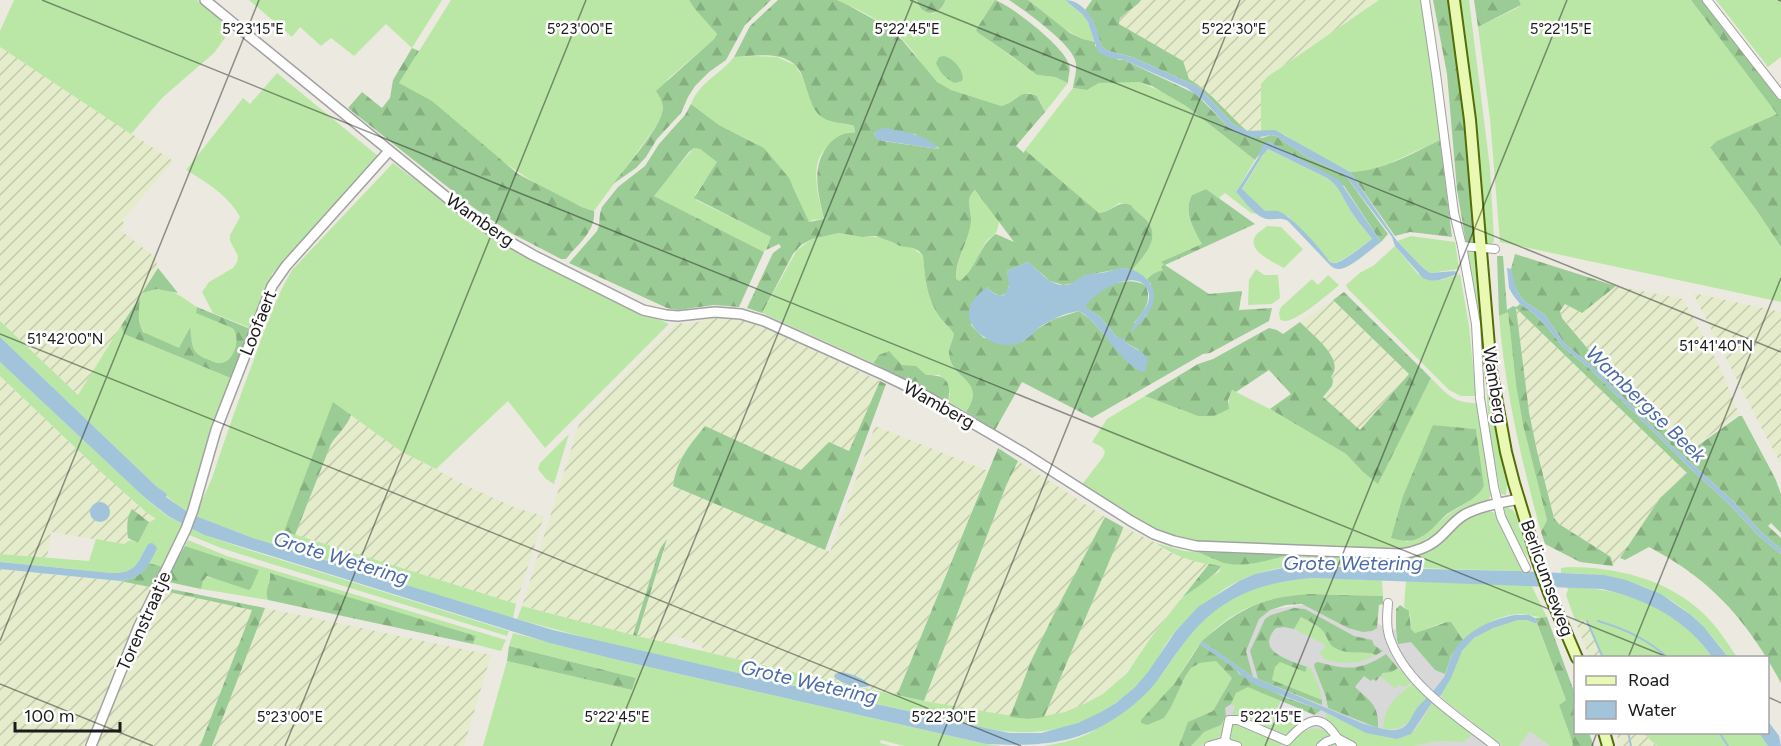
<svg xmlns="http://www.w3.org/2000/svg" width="1781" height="746" viewBox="0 0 1781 746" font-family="Figtree,sans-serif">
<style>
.residential{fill:#d9d8d8}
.farmland{fill:url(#farmland-furrows)}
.grass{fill:#bbe7a6;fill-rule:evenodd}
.forest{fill:url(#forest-firs);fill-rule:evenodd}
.parking{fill:#e7e7e7}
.water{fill:#a1c4da;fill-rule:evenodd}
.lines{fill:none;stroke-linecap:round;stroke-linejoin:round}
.stream{stroke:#a1c4da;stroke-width:2}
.minor-casing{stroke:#a2a2a2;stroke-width:10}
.tertiary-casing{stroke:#a2a2a2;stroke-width:12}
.secondary-casing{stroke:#526e06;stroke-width:14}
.minor{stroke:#fff;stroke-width:8}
.tertiary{stroke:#fff;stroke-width:9}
.secondary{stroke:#e9f8b3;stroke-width:10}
.ticks{fill:none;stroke:#1b1b1b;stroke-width:1.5;stroke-opacity:0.45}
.labels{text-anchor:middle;stroke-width:5;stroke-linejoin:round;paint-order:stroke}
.street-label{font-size:18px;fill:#1b1b1b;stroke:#fff}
.water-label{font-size:20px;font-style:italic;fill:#4a6aa8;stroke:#fff}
.ticks-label{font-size:15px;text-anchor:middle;fill:#1b1b1b;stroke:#fff;stroke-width:5;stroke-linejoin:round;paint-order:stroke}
</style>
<defs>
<pattern id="farmland-furrows" width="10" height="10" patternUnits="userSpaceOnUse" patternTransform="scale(1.5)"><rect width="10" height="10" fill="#e4eccb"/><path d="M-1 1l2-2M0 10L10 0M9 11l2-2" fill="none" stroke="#c3caae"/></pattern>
<pattern id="forest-firs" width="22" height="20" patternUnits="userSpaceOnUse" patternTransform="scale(1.5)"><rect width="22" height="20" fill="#9ccc95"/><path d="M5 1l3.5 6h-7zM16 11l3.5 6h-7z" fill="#86af80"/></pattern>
</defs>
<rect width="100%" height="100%" fill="#eceae0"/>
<polygon class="residential" points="1317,603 1427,641 1556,746 1108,746 1267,610"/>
<g class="farmland">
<polygon points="1141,0 1379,0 1267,77 1261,84 1261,131 1255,132 1247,131 1235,121 1215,98 1200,86 1189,79 1119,24 1120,18 1139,4"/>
<polygon points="0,47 173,161 122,221 126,224 120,230 155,257 158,268 78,395 0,321"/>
<polygon points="1616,286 1683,299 1718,363 1739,414 1688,451 1604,368 1563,318 1560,311 1565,304 1582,313"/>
<polygon points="1693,293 1781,312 1781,464 1763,431"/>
<polygon points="1333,300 1409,374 1360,430 1322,397 1332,386 1333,380 1331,378 1333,356 1300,322"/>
<polygon points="1516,307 1687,473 1660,498 1620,558 1613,566 1611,557 1559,524 1554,518 1537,451 1529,412"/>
<polygon points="720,316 742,319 761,326 880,381 849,451 829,442 801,470 705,426 681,458 675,474 673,486 830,552 875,426 988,471 897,695 864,687 868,688 868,683 846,673 834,677 840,682 699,650 703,650 702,646 683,638 676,636 668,639 678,645 637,636 665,548 657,557 633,635 522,606 580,421 677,323 690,324"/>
<polygon points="0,376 101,472 146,512 156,519 149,522 133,510 128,540 130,540 124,544 51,532 47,558 0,554"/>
<polygon points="351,415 402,452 471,488 516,508 544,516 516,604 295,535 331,444 337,435 348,425"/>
<polygon points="1018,461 1105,517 1055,612 1031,661 1010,717 924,701 1006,486"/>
<polygon points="1123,527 1156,543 1166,551 1209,564 1152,636 1138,658 1116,683 1103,694 1086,703 1065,712 1044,717"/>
<polygon points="0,569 120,581 155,588 88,746 0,746"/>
<polygon points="159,590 253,610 200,746 94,746 145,618"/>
<polygon points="265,608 491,655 464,746 212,746"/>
<polygon points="1575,620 1587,621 1603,657 1589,657"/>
<polygon points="1616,733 1643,733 1657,746 1620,746"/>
</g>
<g class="grass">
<polygon points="14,0 197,0 232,28 214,53 163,97 131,134 0,47 0,31"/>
<polygon points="249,0 442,0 412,48 386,24 354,56 331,38 321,46 300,27 292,37"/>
<path d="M 451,0 L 689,0 L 694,8 L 717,34 L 714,39 L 668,79 L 662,99 L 662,114 L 660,121 L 594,211 C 519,185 463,127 399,83 Z"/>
<path d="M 837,0 L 917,0 L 919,6 L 933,14 C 939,11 944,8 945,0 L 995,0 L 976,31 L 1037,75 L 1055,77 L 1068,83 L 1045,112 L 1038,97 L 1029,93 L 1017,97 L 1007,105 L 1001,106 C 987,103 946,90 936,82 C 924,70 916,53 904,41 C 886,23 860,10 837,0 Z"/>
<path d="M 1028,0 L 1065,0 L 1082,14 L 1088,22 L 1095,42 C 1069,37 1049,16 1028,0 Z"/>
<polygon points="1379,0 1422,0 1438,106 1440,140 1384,166 1364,172 1350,172 1310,151 1285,135 1261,131 1261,84 1267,77"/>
<polygon points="1459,0 1469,0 1490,168 1494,240 1493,243 1489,245 1486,243 1474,114"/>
<polygon points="1519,0 1691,0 1778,114 1718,141 1710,146 1757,211 1781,247 1781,302 1500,242 1490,119 1478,27 1517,8 1521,5"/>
<polygon points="1716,0 1781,0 1781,57 1768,67"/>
<path d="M 755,56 L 777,57 L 795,65 L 830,121 L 854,126 L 855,133 C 846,138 837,141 829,146 C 807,161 819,199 824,219 L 812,220 L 809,223 L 793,186 L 755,143 L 719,125 L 691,104 C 700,81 720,75 734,57 Z"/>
<path d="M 277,73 L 378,156 L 272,274 L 250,333 L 248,327 L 213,313 L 202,292 L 209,282 L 233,268 L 237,262 L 238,256 L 230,241 L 230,235 L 240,217 C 229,196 206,182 186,170 L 243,98 L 250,104 Z"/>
<path d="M 1116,82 L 1139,82 L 1163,92 L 1186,106 L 1255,160 L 1236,192 L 1257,214 L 1251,213 L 1225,193 L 1219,198 L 1206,189 L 1192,195 C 1183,212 1192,229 1203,244 L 1164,264 L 1163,270 L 1147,280 L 1132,270 C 1143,257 1161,239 1148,222 C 1143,215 1135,212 1131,205 L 1119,203 L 1108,211 L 1099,213 L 1025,150 L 1073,88 L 1087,90 L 1099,83 Z"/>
<polygon points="694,148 700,149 718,162 695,195 696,200 771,237 770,242 764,252 654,196 654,194"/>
<path d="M 1268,149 L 1327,178 C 1339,186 1343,196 1349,208 C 1355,219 1365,229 1372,239 C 1365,244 1340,264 1333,263 C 1331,263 1330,262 1329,261 L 1288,216 L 1264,210 L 1242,190 L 1262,156 Z"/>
<path d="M 393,163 L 483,231 L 518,253 L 607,296 L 669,324 L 545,448 L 508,401 L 436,469 L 402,452 L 334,403 L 284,531 L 516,604 L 513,618 L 253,538 L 196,516 C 200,502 207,491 212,478 C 226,435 241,393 257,351 C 267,323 277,295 292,270 Z"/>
<path d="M 975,190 L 999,221 C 996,242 992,231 984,245 C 977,258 973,271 960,281 L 956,279 C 956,258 969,242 971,222 C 972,210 964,199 975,190 Z"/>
<path d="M 1267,226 L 1281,227 L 1303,249 L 1284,268 C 1274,262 1245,251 1256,235 C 1258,232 1264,229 1267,226 Z"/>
<path d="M 839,233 L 862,237 L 882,237 L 896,244 L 913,248 L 923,256 C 925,277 926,297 939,316 C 943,322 950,327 954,334 C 953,340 949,346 949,353 C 950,380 988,379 966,412 L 948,402 L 950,394 L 940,375 L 926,375 C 916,368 915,367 902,365 L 892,354 L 876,358 L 873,363 L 762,313 L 797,250 L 812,239 Z"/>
<polygon points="1411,236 1455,242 1459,269 1430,273 1422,267 1397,241"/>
<polygon points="1395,246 1418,274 1442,280 1460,274 1469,326 1476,396 1461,396 1449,390 1348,289 1346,285 1361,272 1373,266"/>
<polygon points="1468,250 1476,250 1482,318 1475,296"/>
<polygon points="1256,269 1264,275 1278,275 1280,298 1272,304 1248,305 1249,280"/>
<path d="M 1328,275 L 1339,285 C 1330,293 1295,323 1284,321 C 1282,321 1281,320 1280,319 L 1279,313 L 1281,307 L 1312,279 L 1318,285 Z"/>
<path d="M 157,289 C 178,291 181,297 197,307 L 197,313 L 232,328 C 242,337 235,361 221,363 C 217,364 211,361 207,359 C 201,357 195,354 193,347 C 191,342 191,335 189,328 L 179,349 L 146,334 L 141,329 C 139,317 136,304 142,293 Z"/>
<path d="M 1508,311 L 1516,385 L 1523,425 L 1547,520 L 1541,532 C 1521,460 1505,390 1499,316 Z"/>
<polygon points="0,321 78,395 121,326 124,334 233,379 188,512 166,496 167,494 156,486 0,337"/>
<path d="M 0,362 L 143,496 L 167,516 L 185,525 L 166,568 L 149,563 L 157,549 L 148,544 C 137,563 137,573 112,573 L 0,562 L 0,554 L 89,561 L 96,539 L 124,544 L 130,540 L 138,543 L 149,522 L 156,519 L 146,512 L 101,472 L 0,376 Z"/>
<path d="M 1487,373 L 1496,435 L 1507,485 L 1506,495 L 1501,494 C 1493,454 1485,414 1487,373 Z"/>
<path d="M 1431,378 C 1447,394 1453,403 1476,403 L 1492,494 L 1488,500 L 1468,508 L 1432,539 L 1412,549 L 1397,551 L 1194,544 L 1161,534 L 1081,486 L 1103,457 L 1105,452 L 1102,447 L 1092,442 L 1107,419 L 1145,396 L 1190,413 L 1229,403 L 1229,396 L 1232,390 L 1270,409 L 1346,454 L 1363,472 L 1378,483 ZM 1433,425 L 1476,429 L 1484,486 C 1477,500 1458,506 1446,516 C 1439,522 1432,530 1424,535 C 1418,539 1413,540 1406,542 Z"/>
<polygon points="569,434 554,484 546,479 538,469 540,463"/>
<path d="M 1506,507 L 1513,510 L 1516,515 L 1531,561 C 1516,542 1510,533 1503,510 Z"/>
<path d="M 1484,509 L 1493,512 L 1496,514 L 1547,617 C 1539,618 1535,616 1528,615 C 1505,611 1480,626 1463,640 L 1450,622 L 1442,623 L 1415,633 L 1411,629 L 1410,613 L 1404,606 L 1406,581 L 1521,585 L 1515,571 L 1314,565 C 1283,566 1252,571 1226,588 C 1216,594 1207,604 1198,612 C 1190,618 1181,625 1174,633 C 1163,646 1157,662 1146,675 C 1104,723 1051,740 989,729 L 609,644 L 517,619 L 522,606 L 633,635 L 859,687 L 924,701 L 1029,719 L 1065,712 L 1086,703 L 1103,694 L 1127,673 L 1152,636 L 1180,600 L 1200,583 L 1219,572 L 1221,566 C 1199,564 1173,556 1156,543 L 1184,551 L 1198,552 L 1221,562 L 1275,558 L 1289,555 L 1410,557 C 1433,552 1443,532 1462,520 C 1468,515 1477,512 1484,509 Z"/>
<polygon points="191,528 204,535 249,550 509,631 507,636 262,561 221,548 189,535"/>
<path d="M 188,540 L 227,556 L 506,640 L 501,651 L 473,644 L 476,636 L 270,574 C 270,585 265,589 268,600 L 201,589 L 203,581 L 205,577 L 215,578 L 255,576 L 259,570 L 185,546 Z"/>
<path d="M 1568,567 C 1616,567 1668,579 1704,614 C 1717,627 1727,642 1737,657 L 1728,657 C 1685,595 1635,574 1561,573 L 1561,568 Z"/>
<path d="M 1313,578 L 1382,580 L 1383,596 C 1314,594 1255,585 1203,641 C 1192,652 1184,669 1175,683 C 1166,696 1153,708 1141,720 L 1141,723 L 1143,724 L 1171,707 L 1185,677 L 1191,668 L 1200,663 L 1216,661 L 1232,678 L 1213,711 L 1188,722 L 1179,746 L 1043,746 C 1056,744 1070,741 1083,736 C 1091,733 1099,727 1106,722 C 1125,710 1143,699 1156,682 C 1176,656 1191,628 1218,608 C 1247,587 1279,581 1313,578 Z"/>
<path d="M 1567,587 C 1625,588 1678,607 1712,657 L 1603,657 L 1587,621 L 1575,620 L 1566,595 L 1568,590 Z"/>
<path d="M 1301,617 C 1307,620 1316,624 1321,629 C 1328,634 1327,643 1335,648 C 1349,656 1367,650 1376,655 C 1356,665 1345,665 1324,659 L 1320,653 L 1320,651 L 1325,648 L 1324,644 L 1294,629 Z"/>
<path d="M 1518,620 L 1527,620 L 1537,624 L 1566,700 L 1559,705 L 1573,744 L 1572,746 L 1550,746 L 1530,731 L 1519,746 L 1503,746 L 1445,701 L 1441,695 C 1449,684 1451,673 1457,661 C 1467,636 1493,626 1518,620 Z"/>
<polygon points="513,633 618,660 986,744 1001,746 904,746 881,740 880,743 892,746 483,746 507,661 632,690 636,678 509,646"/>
<polygon points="1280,662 1305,672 1307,667 1311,669 1319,686 1322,700 1272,680 1275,667"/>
<path d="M 1398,668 L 1413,682 L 1404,687 L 1398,685 L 1395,688 L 1380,676 C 1386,671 1393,673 1398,668 Z"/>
<path d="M 1414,683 L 1428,698 C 1411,715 1411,731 1383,729 C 1384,706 1396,696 1414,683 Z"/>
<polygon points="1249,686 1281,701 1275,715 1298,726 1281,746 1242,746 1238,743 1227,740 1232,715 1235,706 1231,704 1236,693"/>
<path d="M 1433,701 L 1472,733 L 1470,737 L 1463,742 L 1438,741 L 1414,746 L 1358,746 L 1335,732 L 1326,722 L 1326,713 C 1345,723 1394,746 1412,733 C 1421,724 1427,712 1433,701 Z"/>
<polygon points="1226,715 1225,727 1218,739 1199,746 1191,746 1204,732 1221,725"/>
<path d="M 1315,728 C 1327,730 1333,735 1339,746 L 1287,746 C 1294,737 1303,730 1315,728 Z"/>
<polygon points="1643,733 1759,733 1768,746 1657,746"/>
</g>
<g class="forest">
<path d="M 689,0 L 771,0 L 745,25 L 726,60 L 709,72 L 695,86 L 688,97 L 681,113 L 657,139 L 646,157 L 636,168 L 613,184 C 623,171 660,127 662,113 C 664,104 661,98 656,91 L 714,39 L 717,34 L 694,8 Z"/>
<path d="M 778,0 L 837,0 L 848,5 L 882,24 L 903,41 L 937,82 L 951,90 L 1001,106 C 1017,103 1018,88 1037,96 L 1045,112 L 1016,146 L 1024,153 L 1025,150 L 1099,213 C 1113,212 1117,200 1131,205 C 1135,212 1143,215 1148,222 C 1161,239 1143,257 1132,270 L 1124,268 L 1083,276 L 1074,283 L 1063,285 L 1050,281 L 1028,262 L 1007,271 C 1008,276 1010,281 1009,286 C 1006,300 994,296 987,287 L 971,325 L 984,338 L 1022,342 L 1039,328 L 1054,319 L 1079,311 L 1090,319 L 1128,361 L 1139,350 L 1128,344 L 1117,337 L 1099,316 L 1086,308 L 1085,306 C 1096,289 1127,273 1146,286 C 1152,302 1144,311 1134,323 L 1139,323 L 1147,315 L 1151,284 L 1147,280 C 1151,274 1157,272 1163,270 L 1161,267 L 1164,264 L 1161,262 L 1202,244 C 1193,228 1183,212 1192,195 L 1206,189 L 1255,224 L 1165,265 L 1209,294 L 1242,291 L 1239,310 L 1272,308 L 1269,321 L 1210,353 L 1203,354 L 1092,418 L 1022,382 L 995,430 L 966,412 C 988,379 950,380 949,353 C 949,346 953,340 954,334 C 950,327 943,322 939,316 C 926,297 925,277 923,256 L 919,251 L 913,248 L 900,246 L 892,242 L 876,236 L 862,237 L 839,233 L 812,239 L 801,245 L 793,254 L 762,313 L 747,308 L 773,253 L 781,247 L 779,244 L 766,250 L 771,237 L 694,198 L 717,162 L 700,149 L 694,148 L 689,152 L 654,196 L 764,252 L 739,307 L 714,305 L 678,310 L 667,308 L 569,263 L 597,231 L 599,226 L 600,213 L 602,207 L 618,187 L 645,166 L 659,144 L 685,115 L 691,104 L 719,125 L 764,148 L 789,178 L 809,222 L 824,219 C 818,192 810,166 830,143 C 837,136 845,132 855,133 L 854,126 C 843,122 831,124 822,117 C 814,112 811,102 808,93 C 805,84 803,74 797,67 C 783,50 753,56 734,57 L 750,26 ZM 875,132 L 915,134 L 939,148 L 938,149 L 883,141 L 878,139 L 874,135 ZM 975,190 L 1014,242 L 996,234 C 978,246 978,267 960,281 L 956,279 C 955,259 969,242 971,222 C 972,210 964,199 975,190 Z"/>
<path d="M 917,0 L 945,0 L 945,1 C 940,17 921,17 917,0 Z"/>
<path d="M 995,0 C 1012,6 1066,48 1069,65 C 1071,70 1068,77 1068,83 L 1055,77 L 1037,75 L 1013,57 L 977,32 L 976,30 Z"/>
<path d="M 1009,0 L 1028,0 L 1070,33 L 1083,39 L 1095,42 L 1095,46 L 1119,60 L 1124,60 L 1196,94 L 1228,127 L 1262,138 L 1271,135 L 1276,136 L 1307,157 L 1345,175 L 1388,234 L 1381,242 L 1344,186 L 1269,142 L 1255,160 L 1186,106 L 1152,86 L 1139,82 L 1099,83 L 1087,90 L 1073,88 C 1074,80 1078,68 1075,60 C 1069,42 1025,11 1009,0 Z"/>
<path d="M 1092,0 L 1141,0 L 1139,3 L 1120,18 L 1119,24 L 1183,61 L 1189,79 C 1213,93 1227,114 1247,131 L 1233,124 L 1199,87 L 1132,57 L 1108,51 L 1102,47 L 1093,21 L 1085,10 Z"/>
<polygon points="1433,0 1451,0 1468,129 1475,243 1466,243 1457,190 1447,74"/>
<polygon points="1474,0 1519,0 1521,5 1478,27"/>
<polygon points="1691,0 1706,0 1781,97 1781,247 1757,211 1710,147 1717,141 1777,114"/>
<path d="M 412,48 L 419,51 L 399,83 L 432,101 L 518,174 L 582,207 L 594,211 C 596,231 578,244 566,259 L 561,259 L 511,233 L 474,208 L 348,108 L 362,92 L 382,108 L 390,98 L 393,80 Z"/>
<path d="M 944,56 C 954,59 961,67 963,78 L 962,81 L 955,83 C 946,79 940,73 936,63 L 939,57 Z"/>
<path d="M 1440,140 L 1452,237 L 1410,232 L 1395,236 L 1350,172 C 1383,171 1411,154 1440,140 Z"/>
<polygon points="1515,254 1616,286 1582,313 1565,304 1560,311 1562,318 1604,368 1688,451 1692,450 1739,416 1742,416 1775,478 1781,494 1781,533 1771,523 1768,526 1781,538 1781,549 1762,533 1733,501 1671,445 1592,366 1565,344 1544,314 1524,301 1517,291 1512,277 1511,269"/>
<path d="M 1497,256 L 1503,256 L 1507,310 L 1513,306 L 1516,307 L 1520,304 L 1532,312 L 1547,327 L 1563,347 L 1590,369 L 1695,473 L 1729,504 L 1759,536 L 1781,554 L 1781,683 L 1768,660 L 1768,658 L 1766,657 C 1735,607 1701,574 1649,547 L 1625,560 L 1620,558 L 1660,498 L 1687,473 L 1516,308 L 1529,412 L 1537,451 L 1554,518 L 1559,524 L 1611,557 L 1613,566 L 1580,562 L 1545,544 L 1541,532 L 1547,520 L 1523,425 L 1516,385 L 1508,312 L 1499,316 Z"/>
<polygon points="158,268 178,293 157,289 142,293"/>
<path d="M 1344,292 L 1431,378 L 1378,484 L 1363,472 L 1346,454 L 1270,409 L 1291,394 L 1269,370 L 1236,392 L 1232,390 L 1228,400 L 1229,409 L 1214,416 L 1198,416 L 1145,396 L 1198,364 L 1213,359 L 1269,328 L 1277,330 L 1283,334 L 1300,322 C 1312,335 1346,359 1331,377 L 1333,380 L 1332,386 L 1323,397 L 1360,430 L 1409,374 L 1333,300 Z"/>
<path d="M 140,297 C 139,308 137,322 143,332 L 179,348 L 190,327 C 191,333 191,341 193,347 C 195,353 201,357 207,359 C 210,360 217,364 221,363 C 234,362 242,337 232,328 L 196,313 L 197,307 L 248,328 L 250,330 L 233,379 L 124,334 L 121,326 Z"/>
<path d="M 889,351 L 902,365 L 916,366 L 926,375 C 946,375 952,381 948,402 L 873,363 L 879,355 Z"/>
<path d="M 880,381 L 886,384 L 825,550 L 673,486 C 677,459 689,446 705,426 L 801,470 L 829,442 L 849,451 Z"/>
<path d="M 333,402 L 351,415 C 347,427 338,433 331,444 L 295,535 L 284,531 Z"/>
<path d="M 1433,425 L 1476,429 L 1484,486 C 1477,500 1460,505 1447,514 C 1437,523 1428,536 1414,540 C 1406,542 1399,540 1391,538 L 1403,496 Z"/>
<polygon points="998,448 1018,461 1006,486 924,701 897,695"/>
<path d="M 132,509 L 149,522 L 138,543 L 128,538 C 127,528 126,518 132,509 Z"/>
<polygon points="1105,517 1123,527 1122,531 1044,717 1029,719 1010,717 1031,661 1055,612"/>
<polygon points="667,539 637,636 633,635 657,557 661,547"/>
<polygon points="185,546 259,570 251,588 249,590 207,576 203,581 201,589 164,581"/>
<path d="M 1198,552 L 1289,555 C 1267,560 1243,569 1221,562 C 1213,559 1205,555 1198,552 Z"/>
<path d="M 149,563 L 166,568 L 155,588 L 120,581 C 134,579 142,575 149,563 Z"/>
<path d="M 1209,564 L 1221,566 C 1218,574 1191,591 1182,598 Z"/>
<path d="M 270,573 L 476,636 L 473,644 L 268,600 C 264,588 271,585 270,573 Z"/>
<polygon points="161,587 265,608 212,746 200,746 252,610 164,591 159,590"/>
<path d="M 1310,594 L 1383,596 L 1383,604 L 1379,605 L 1377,628 L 1372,631 L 1363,632 L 1348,628 L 1302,604 L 1286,605 L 1270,610 L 1259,619 L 1246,651 L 1253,677 L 1202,641 C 1239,609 1261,597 1310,594 Z"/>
<polygon points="1400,605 1409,611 1411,629 1415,633 1447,622 1451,622 1463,640 1451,656 1445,674 1435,670 1411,642 1398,644 1396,629 1396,609"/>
<path d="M 1294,608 L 1305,609 L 1354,636 L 1372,640 L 1374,645 L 1383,651 L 1376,655 C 1367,650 1349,656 1335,648 C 1327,644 1328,635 1321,629 C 1317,625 1307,620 1301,617 L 1294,629 L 1284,627 L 1276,628 C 1254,652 1290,660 1307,667 L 1305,672 L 1280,662 L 1275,667 L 1272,680 L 1322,700 L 1322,705 L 1258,679 L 1250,651 L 1265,619 L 1271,615 Z"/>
<polygon points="1547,617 1575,694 1576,732 1589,733 1594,746 1572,746 1573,744 1559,705 1566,700 1535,618"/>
<polygon points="1200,644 1236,669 1239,674 1284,697 1321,710 1314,715 1248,687 1236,693 1231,704 1225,708 1226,715 1221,725 1204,732 1191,746 1179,746 1188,722 1213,711 1232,678 1216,661 1200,663 1191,668 1185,677 1171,707 1164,718 1147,725 1141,723 1141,720 1174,684"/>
<polygon points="509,646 636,678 632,690 507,661"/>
<path d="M 1386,654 L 1398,668 L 1392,672 L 1383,673 L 1376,681 L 1373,679 L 1371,681 L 1364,676 L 1355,687 C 1371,702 1379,705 1378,728 L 1328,708 L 1326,697 L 1314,666 L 1315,663 L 1318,662 C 1346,670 1361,671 1386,654 Z"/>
</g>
<polygon class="parking" points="1281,701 1314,715 1298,726 1274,715"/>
<g class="water">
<path d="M 1065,0 C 1082,0 1094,18 1098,33 C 1100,38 1100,42 1102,47 L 1108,51 L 1132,57 L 1199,87 L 1233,124 L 1248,131 L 1275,130 L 1350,172 L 1397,241 L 1422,267 L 1430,273 L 1455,271 L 1457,274 C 1446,278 1434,284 1423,278 L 1395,246 L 1392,237 L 1345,175 L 1307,157 L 1276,136 L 1271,135 L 1255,138 L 1237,133 L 1228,127 L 1204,101 L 1187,88 L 1124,60 L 1107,57 L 1098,52 L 1088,22 L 1082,14 Z"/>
<path d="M 886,128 C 903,132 928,134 938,149 L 878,140 L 874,135 C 876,129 880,129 886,128 Z"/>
<path d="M 1269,142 L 1339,180 L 1381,242 C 1371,249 1349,270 1338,269 C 1334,269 1331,266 1329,264 L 1288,221 C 1280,217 1275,220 1267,219 C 1255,217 1244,200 1236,192 L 1259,156 L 1261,147 L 1265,143 ZM 1268,149 L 1327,178 C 1339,186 1342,196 1349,208 C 1355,219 1365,229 1372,239 C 1365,244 1340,265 1333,263 C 1331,263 1330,262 1329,261 C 1321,249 1291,215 1278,211 C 1273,210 1269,212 1264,210 L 1242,189 L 1262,156 Z"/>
<path d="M 1028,262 C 1038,269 1048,284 1062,285 C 1071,286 1076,280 1083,276 C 1088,273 1095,274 1101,273 C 1109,272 1117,268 1124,268 C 1134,268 1147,277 1151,285 C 1162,303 1142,321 1131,333 C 1131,319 1158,305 1146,287 C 1133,268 1093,293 1085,307 L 1099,316 L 1117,337 L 1125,339 L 1125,342 C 1133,349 1144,350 1148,360 L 1145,371 L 1143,372 C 1116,361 1104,325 1079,311 C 1065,313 1052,319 1040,327 C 1035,331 1031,336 1026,339 C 1011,351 992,344 979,333 C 973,327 968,321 969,313 C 969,301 979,294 987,287 C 992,293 996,296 1004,295 L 1009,287 L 1007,271 Z"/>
<polygon points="1507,268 1511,269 1517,291 1524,301 1544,314 1565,344 1592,366 1671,445 1733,501 1762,533 1781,549 1781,554 1759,536 1729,504 1695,473 1590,369 1563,347 1547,327 1532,312 1520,304 1513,295 1509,288"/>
<path d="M 0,337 L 156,486 L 167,494 L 166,497 L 188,512 L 196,516 L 253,538 L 553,630 L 799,687 L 990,729 L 1010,733 L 1041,733 L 1078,723 L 1101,712 L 1116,703 L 1135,687 L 1148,672 L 1175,632 L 1198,607 L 1239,581 L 1255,574 L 1292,566 L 1516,571 L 1604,575 L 1626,580 L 1661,594 L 1691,615 L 1704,627 L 1728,657 L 1712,657 C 1686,619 1646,599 1602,589 L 1313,578 C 1279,581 1248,587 1219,608 C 1192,627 1176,655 1157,681 C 1146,695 1132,707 1117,717 C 1074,746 1036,746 986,744 L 618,660 L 550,643 L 204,535 L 168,516 L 143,496 L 0,362 Z"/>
<circle cx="100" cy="512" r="10"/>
<path d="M 152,543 L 156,546 L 157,549 C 147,568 143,578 120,581 L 0,569 L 0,562 L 112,573 C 137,573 137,563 148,544 Z"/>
<path d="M 1515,615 L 1529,615 L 1535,618 L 1537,624 L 1527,620 L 1518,620 L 1493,628 L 1474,638 L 1462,651 L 1451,678 L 1441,695 L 1433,701 L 1411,734 L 1397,739 L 1366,733 L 1321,710 L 1258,686 L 1242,676 L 1236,669 L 1200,644 L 1202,641 L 1253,677 L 1364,724 C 1376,726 1388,733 1400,729 C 1409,726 1412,715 1417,708 C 1426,698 1436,689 1444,677 C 1448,670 1448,662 1452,655 C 1463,632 1491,619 1515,615 Z"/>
<path d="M 840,672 C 850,673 864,678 870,686 C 859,689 844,685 834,677 L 835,674 Z"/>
<polygon points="1768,721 1779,736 1781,746 1768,746 1759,733 1768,732"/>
</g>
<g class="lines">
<g class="stream">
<polyline points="1587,621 1603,658"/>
<path d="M 1598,621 C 1625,629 1647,639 1668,658"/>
<polyline points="1628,732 1631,746"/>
<polyline points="1719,732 1728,746"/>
</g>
<g class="minor-casing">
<g id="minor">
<polyline points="1425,0 1436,74 1454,213 1462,246 1476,324 1480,398 1494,487 1501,517 1526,568"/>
<polyline points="1707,0 1781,95"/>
<polyline points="1462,246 1495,249"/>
<path d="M 1388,603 C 1387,614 1386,625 1389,636 C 1405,685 1457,716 1495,746"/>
<path d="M 1229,744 L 1225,740 L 1229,720 L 1238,720 L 1287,741 C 1312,713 1324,714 1342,746"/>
<polyline points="1209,746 1223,742 1237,746"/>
<polyline points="1321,746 1326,742 1337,738 1352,746"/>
</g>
</g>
<g class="tertiary-casing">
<g id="tertiary">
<path d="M 205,0 L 461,209 L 496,234 L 533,255 L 643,310 L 666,315 L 678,316 L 715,312 L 741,314 L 764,321 L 884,375 L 919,392 L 1024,453 L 1131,521 L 1154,534 L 1174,541 L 1196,546 L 1400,554 C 1415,552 1428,548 1439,538 C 1448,530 1454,521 1464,515 C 1480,506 1501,503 1519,499"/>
<polyline points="91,746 139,626 186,529 193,510 216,430 272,286 286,266 389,151"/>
</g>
</g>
<g class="secondary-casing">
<g id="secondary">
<polyline points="1454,0 1470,120 1491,370 1506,452 1514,483 1538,562 1549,593 1577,658"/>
<polyline points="1604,732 1608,746"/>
</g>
</g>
<use href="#minor" class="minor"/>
<use href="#tertiary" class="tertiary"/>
<use href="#secondary" class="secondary"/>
</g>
<path class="ticks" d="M 42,0 L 1670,658M 910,0 L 1781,352M 1778,0 L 1781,1M 0,334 L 1021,746M 0,641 L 259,0M 1628,658 L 1781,278M 0,684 L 153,746M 1768,697 L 1781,703M 285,746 L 586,0M 611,746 L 913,0M 938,746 L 1240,0M 1265,746 L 1567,0M 1592,746 L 1597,732"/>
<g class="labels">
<g class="street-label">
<text transform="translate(480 220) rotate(35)" y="6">Wamberg</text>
<text transform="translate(258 323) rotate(-68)" y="6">Loofaert</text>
<text transform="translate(1495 385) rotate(81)" y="6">Wamberg</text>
<text transform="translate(939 405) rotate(29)" y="6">Wamberg</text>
<text transform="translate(1547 578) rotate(70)" y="6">Berlicumseweg</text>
<text transform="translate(144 621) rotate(-66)" y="6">Torenstraatje</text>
</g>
<g class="water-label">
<text transform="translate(1646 404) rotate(44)" y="7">Wambergse Beek</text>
<text transform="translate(341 558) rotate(17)" y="7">Grote Wetering</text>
<text x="1353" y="570">Grote Wetering</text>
<text transform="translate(809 682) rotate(13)" y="7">Grote Wetering</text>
</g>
</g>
<g class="ticks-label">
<text x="907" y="34">5°22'45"E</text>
<text x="1561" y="34">5°22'15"E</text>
<text x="253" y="34">5°23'15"E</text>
<text x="580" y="34">5°23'00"E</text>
<text x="1234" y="34">5°22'30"E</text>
<text x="65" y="344">51°42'00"N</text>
<text x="1716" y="351">51°41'40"N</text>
<text x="290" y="722">5°23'00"E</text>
<text x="617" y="722">5°22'45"E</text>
<text x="944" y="722">5°22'30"E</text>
<text x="1271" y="722">5°22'15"E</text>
</g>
<rect x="1574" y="656" width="195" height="78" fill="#ffffff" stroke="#a4a4a4" stroke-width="1.5"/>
<rect x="1586" y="676" width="30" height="9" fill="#e9f8b3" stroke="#a4a4a4" stroke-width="1.5"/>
<text x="1628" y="686" font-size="18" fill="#1b1b1b">Road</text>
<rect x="1586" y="701" width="30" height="18" fill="#a1c4da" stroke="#a4a4a4" stroke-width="1.5"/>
<text x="1628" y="716" font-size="18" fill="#1b1b1b">Water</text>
<path d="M15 722v9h105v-9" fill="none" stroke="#1b1b1b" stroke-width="3"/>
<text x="24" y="722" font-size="18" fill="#1b1b1b" stroke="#ffffff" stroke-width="4.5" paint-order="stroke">100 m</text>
</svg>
